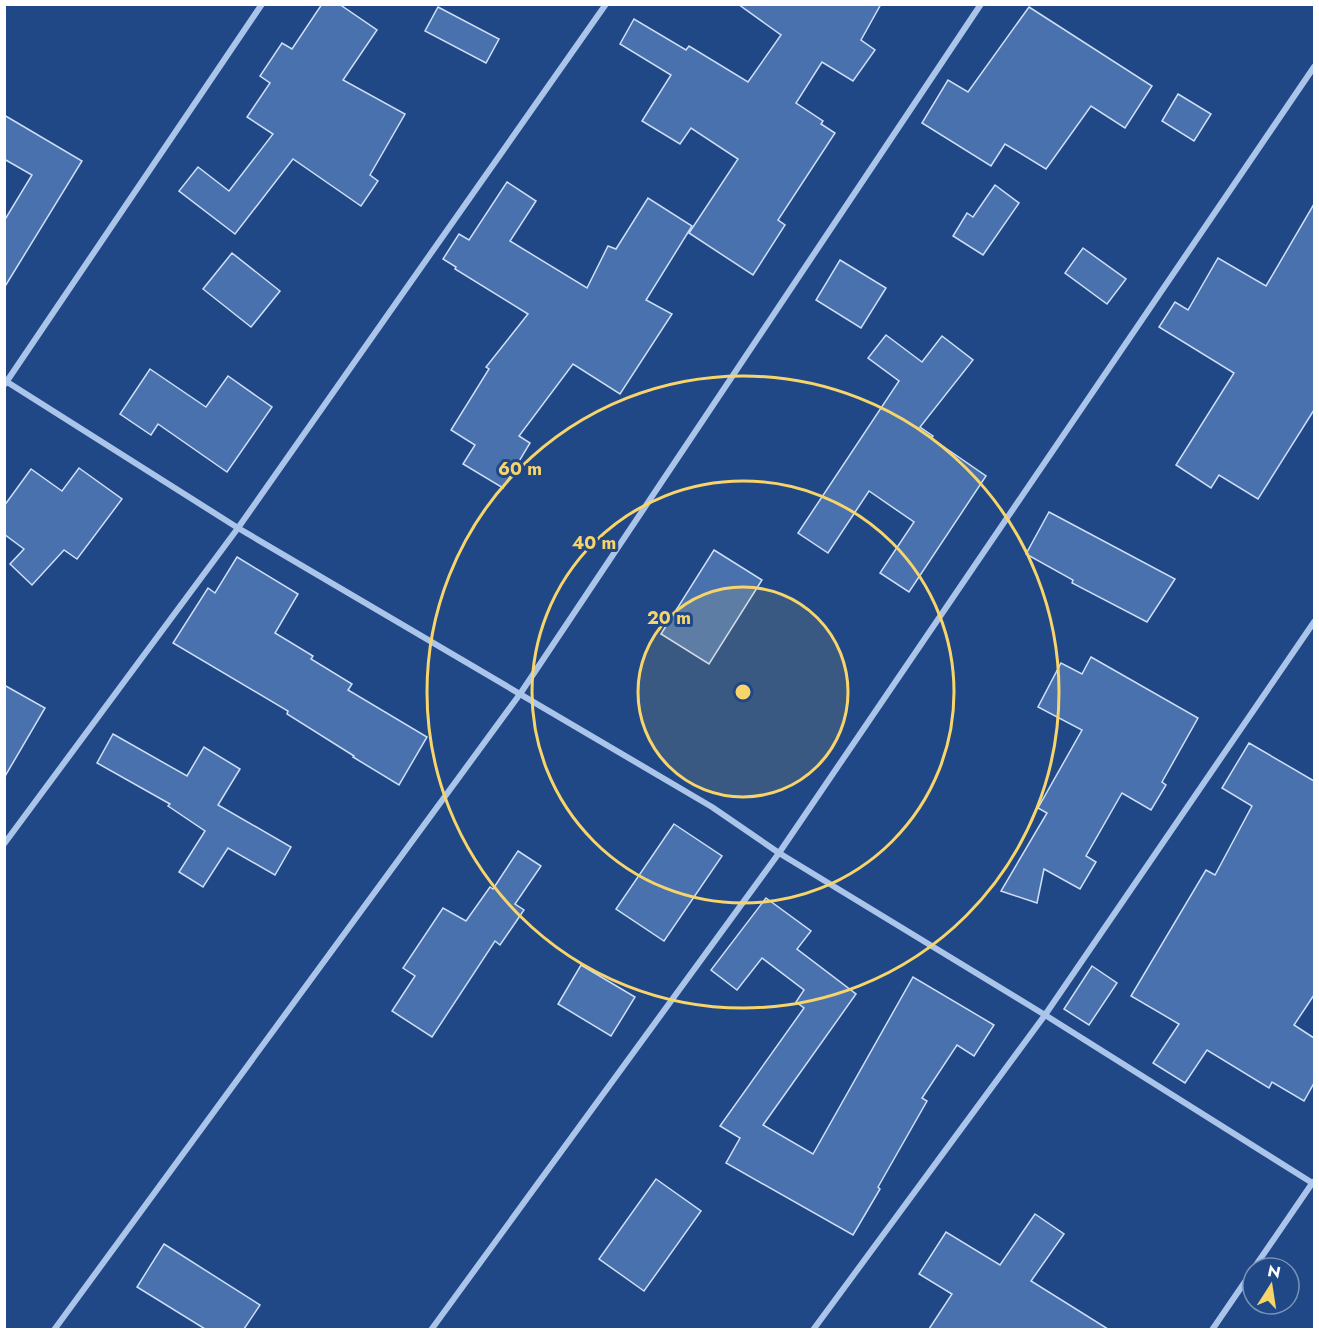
<svg xmlns="http://www.w3.org/2000/svg" width="1319" height="1334" viewBox="0 0 1319 1334" font-family="Jost,sans-serif">
<style>
.building{fill:#4971ae;stroke:#cedff7;stroke-width:1.5}
.lines{fill:none;stroke-linecap:round;stroke-linejoin:round}
.street{stroke:#aac4ea;stroke-width:6}
.ring{fill:none;stroke:#f7d56b;stroke-width:3}
.centre{fill:#f7d56b;stroke:#204886;stroke-width:3}
.ring-label{font-size:18px;text-anchor:middle;font-weight:bold;fill:#f7d56b;stroke:#204886;stroke-width:6;stroke-linejoin:round;paint-order:stroke}
</style>
<rect width="100%" height="100%" fill="#204886"/>
<g class="building">
<polygon points="322,4 339,4 377,30 343,80 405,114 370,175 378,181 361,206 293,159 235,234 179,191 198,167 229,191 273,134 247,117 270,83 260,76 282,43 292,49"/>
<polygon points="738,4 881,4 861,40 875,50 853,81 822,62 796,103 823,121 821,124 835,133 778,220 785,225 753,275 689,233 738,159 691,128 680,144 642,121 671,75 620,44 634,19 686,50 689,46 748,82 781,35"/>
<polygon points="438,7 499,39 486,63 425,31"/>
<polygon points="1029,7 1152,86 1125,128 1091,106 1046,169 1005,144 991,166 922,123 948,80 968,92"/>
<polygon points="1178,94 1211,114 1194,141 1162,121"/>
<polygon points="4,115 82,161 4,288 4,221 32,175 4,159"/>
<polygon points="507,182 536,201 510,241 587,288 608,246 616,249 648,198 692,226 646,300 672,314 620,394 573,364 519,436 530,443 503,488 463,464 475,445 451,430 489,369 486,367 528,314 455,269 456,267 443,259 459,234 469,240"/>
<polygon points="995,185 1019,203 983,255 953,236 967,213 973,217"/>
<polygon points="1314,204 1314,410 1258,499 1219,475 1211,488 1176,465 1234,373 1159,327 1175,302 1188,310 1218,258 1266,286"/>
<polygon points="1083,248 1126,279 1107,304 1065,273"/>
<polygon points="232,253 280,291 251,327 203,289"/>
<polygon points="840,260 886,288 861,328 816,300"/>
<polygon points="886,335 922,362 942,336 973,360 920,427 933,436 931,438 986,476 909,592 880,573 914,522 869,491 828,553 798,533 899,381 868,358"/>
<polygon points="150,369 206,407 228,376 272,407 227,472 158,424 151,435 120,414"/>
<polygon points="79,468 122,499 77,559 64,550 32,585 10,564 24,549 4,534 4,506 31,469 62,491"/>
<polygon points="1049,512 1175,579 1147,622 1072,583 1073,580 1026,554"/>
<polygon points="714,550 762,580 709,664 661,634"/>
<polygon points="237,557 298,594 275,633 313,656 311,659 352,684 348,690 427,737 399,785 353,757 354,756 287,714 288,711 173,643 208,588 215,593"/>
<polygon points="1091,657 1198,718 1162,782 1166,785 1151,810 1122,793 1086,856 1096,862 1080,889 1044,869 1037,903 1001,891 1047,813 1038,808 1082,730 1038,707 1061,663 1082,674"/>
<polygon points="4,685 45,708 4,778"/>
<polygon points="113,734 187,776 204,747 240,769 218,805 291,847 275,875 228,848 203,887 179,872 205,831 168,806 170,804 97,763"/>
<polygon points="1249,743 1314,781 1314,995 1294,1025 1314,1038 1314,1083 1304,1101 1272,1082 1269,1088 1207,1050 1185,1083 1153,1063 1179,1024 1131,996 1206,870 1215,875 1252,806 1222,788"/>
<polygon points="674,824 722,856 664,941 616,909"/>
<polygon points="518,851 541,866 515,904 524,910 500,945 495,941 432,1037 392,1011 415,976 403,968 443,908 466,921 490,887 493,889"/>
<polygon points="766,898 811,931 797,949 856,994 763,1125 813,1154 913,977 994,1025 974,1056 957,1045 922,1098 927,1101 878,1187 880,1189 853,1235 726,1163 740,1138 720,1126 804,1008 796,1002 804,990 762,958 737,990 711,970"/>
<polygon points="581,965 635,997 611,1036 558,1004"/>
<polygon points="1092,966 1117,983 1089,1025 1064,1009"/>
<polygon points="656,1179 701,1211 644,1291 599,1259"/>
<polygon points="1035,1214 1064,1234 1031,1281 1108,1329 929,1329 952,1294 919,1274 946,1232 1000,1265"/>
<polygon points="164,1244 260,1305 244,1329 205,1329 137,1287"/>
</g>
<g class="lines">
<g class="street">
<polyline points="4,380 238,528 712,807 779,853 1045,1015 1314,1184"/>
<polyline points="5,384 262,4"/>
<polyline points="4,844 238,528 606,4"/>
<polyline points="1254,1268 1313,1182"/>
<polyline points="54,1330 520,694 981,4"/>
<polyline points="431,1330 779,853 1314,67"/>
<polyline points="813,1330 1045,1015 1314,622"/>
<polyline points="1212,1330 1253,1270"/>
</g>
</g>
<circle cx="743" cy="692" r="105" fill="#f7d56b" fill-opacity=".12"/>
<g class="ring">
<circle cx="743" cy="692" r="105"/>
<circle cx="743" cy="692" r="211"/>
<circle cx="743" cy="692" r="316"/>
</g>
<circle cx="743" cy="692" r="9" class="centre"/>
<g class="ring-label">
<text x="520" y="475">60 m</text>
<text x="594" y="549">40 m</text>
<text x="669" y="624">20 m</text>
</g>
<rect width="1319" height="1334" fill="none" stroke="#ffffff" stroke-width="12"/>
<g transform="translate(1271 1286) rotate(12)"><circle r="28" fill="#204886" stroke="#7991b6" stroke-width="1.5"/>
<path d="M0-4.5L10 22L0 15L-10 22Z" fill="#f7d56b"/>
<text y="-9" font-size="16" font-weight="bold" text-anchor="middle" fill="#ffffff">N</text>
</g>
</svg>
